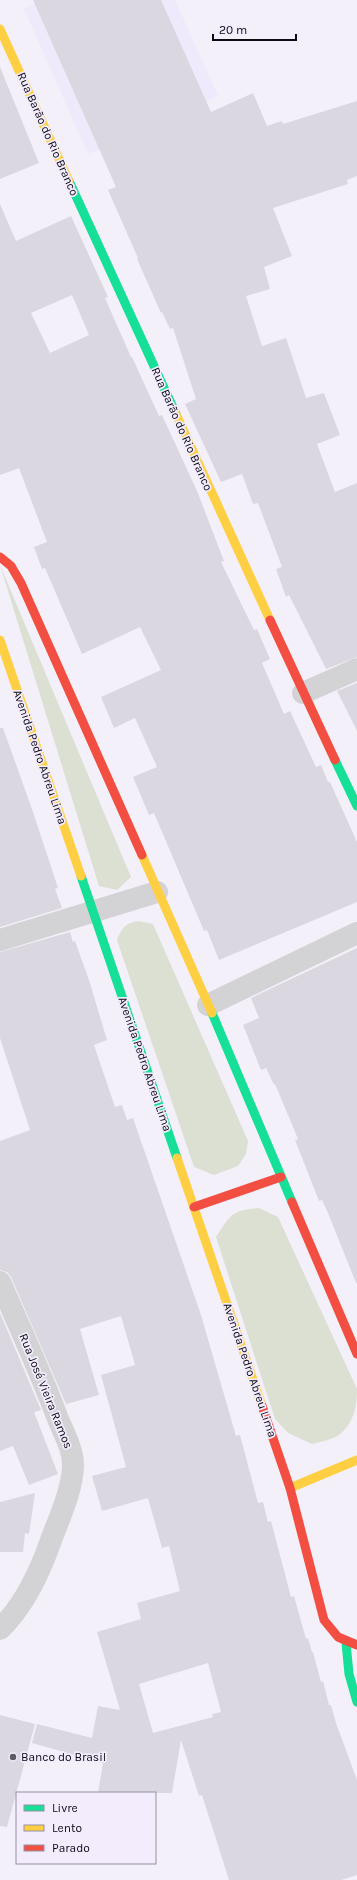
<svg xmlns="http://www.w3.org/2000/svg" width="357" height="1880" viewBox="0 0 357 1880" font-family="Karla,sans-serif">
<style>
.built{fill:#efe9fc}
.green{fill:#dbe0d2}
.building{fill:#dad7e0;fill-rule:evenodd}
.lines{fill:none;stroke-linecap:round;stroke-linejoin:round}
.street{stroke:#d3d3d6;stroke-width:22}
.fast{stroke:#16e098;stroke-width:9}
.slow{stroke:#ffcf43;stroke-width:9}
.jam{stroke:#f24e42;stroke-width:9}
.poi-dot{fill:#5e5a63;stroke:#f2ecfd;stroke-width:1.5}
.labels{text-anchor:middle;stroke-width:3.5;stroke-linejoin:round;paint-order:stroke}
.street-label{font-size:12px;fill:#0d0912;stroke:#f2ecfd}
.poi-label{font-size:12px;fill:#0d0912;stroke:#f2ecfd;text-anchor:start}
</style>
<rect width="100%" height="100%" fill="#f3f0f9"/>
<polygon class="built" points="44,0 175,0 218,96 88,154 24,9"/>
<g class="green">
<polygon points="0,565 131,877 117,890 99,886"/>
<path d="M 138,921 L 153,924 L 248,1141 L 246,1154 L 238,1166 L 214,1175 L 194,1167 L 117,940 C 121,929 125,923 138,921 Z"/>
<path d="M 259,1208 L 278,1217 L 357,1389 C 357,1406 354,1423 339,1435 C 332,1440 319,1442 312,1444 L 288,1433 L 275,1419 L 216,1237 C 230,1215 232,1210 259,1208 Z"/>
</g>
<g class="building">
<polygon points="33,0 161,0 211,112 253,93 267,126 282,121 283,124 357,101 357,176 347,180 348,184 273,208 292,256 264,267 270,289 246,296 262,346 286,338 306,398 324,393 340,435 317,444 335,492 357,483 357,657 326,669 289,595 286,597 276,569 282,567 258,503 253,504 242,474 221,482 185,404 196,399 173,328 170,329 162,312 161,313 137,259 138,258 108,190 116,187"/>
<polygon points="0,67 39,163 0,179"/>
<path d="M 0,204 L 16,241 L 71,216 L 108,297 L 105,298 L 131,357 L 132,357 L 159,416 L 162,415 L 197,491 L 224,561 L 221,562 L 254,630 L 257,629 L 270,659 L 262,663 L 284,714 L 290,711 L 316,767 L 321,765 L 328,782 L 330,782 L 357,842 L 357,902 L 219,960 L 207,930 L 204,931 L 154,813 L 149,815 L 133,777 L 157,767 L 135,718 L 114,728 L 101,697 L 161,670 L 140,627 L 82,654 L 45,568 L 42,569 L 34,547 L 47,542 L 19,468 L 0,475 ZM 72,295 L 89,335 L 50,353 L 31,313 Z"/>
<polygon points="357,683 357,731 337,691"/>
<polygon points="0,728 3,728 33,812 58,888 55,889 62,908 0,927"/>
<path d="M 70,932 L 73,942 L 75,941 L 89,980 L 107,1040 L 94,1045 L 115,1107 L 122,1105 L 127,1120 L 133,1118 L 201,1315 L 236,1436 L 240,1435 L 258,1503 L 263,1502 L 268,1522 L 271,1521 L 291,1597 L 294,1596 L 306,1639 L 308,1638 L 312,1652 L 313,1652 L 321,1682 L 323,1681 L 329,1705 L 331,1705 L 336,1723 L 357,1780 L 357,1875 L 341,1880 L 229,1880 L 202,1795 L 199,1796 L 181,1740 L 172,1793 L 98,1793 L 103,1763 L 32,1743 L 37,1724 L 92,1738 L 98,1706 L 120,1710 L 97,1632 L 141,1619 L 137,1603 L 180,1591 L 169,1546 L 162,1548 L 148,1498 L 102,1511 L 92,1476 L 126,1467 L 101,1375 L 135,1365 L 121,1316 L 80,1329 L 99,1395 L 66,1404 L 11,1277 L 7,1272 L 0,1270 L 0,1141 L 30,1130 L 0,1038 L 0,952 ZM 208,1663 L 221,1712 L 212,1714 L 213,1717 L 153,1733 L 139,1684 Z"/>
<polygon points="357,948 357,1283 356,1283 328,1213 322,1200 319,1201 295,1140 298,1139 275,1084 274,1085 266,1068 261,1070 243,1025 259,1018 251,998"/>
<polygon points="0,1313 41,1410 34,1412 58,1474 29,1485 13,1446 0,1451"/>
<polygon points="35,1493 29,1534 25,1533 23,1552 0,1552 0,1502"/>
<polygon points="0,1715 35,1724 7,1827 0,1826"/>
</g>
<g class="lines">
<g class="street">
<polyline points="303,693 357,669"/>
<polyline points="0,940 157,892"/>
<polyline points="208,1005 357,933"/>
<path d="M 0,1282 C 20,1328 41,1373 58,1419 C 64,1434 73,1449 73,1465 C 73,1489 58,1521 50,1543 C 39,1574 24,1606 0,1629"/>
</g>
<g class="fast">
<polyline points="69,181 176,414"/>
<polyline points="335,760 357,806"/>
<polyline points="81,876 177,1158"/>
<polyline points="212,1013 292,1202"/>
<polyline points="346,1643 349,1674 357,1702"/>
</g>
<g class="slow">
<polyline points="0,29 69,181"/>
<polyline points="176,414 270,620"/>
<polyline points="0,640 81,876"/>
<polyline points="142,855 212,1013"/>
<polyline points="177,1158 262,1406"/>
<polyline points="290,1488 357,1460"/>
</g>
<g class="jam">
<polyline points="0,557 11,566 21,583 142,855"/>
<polyline points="270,620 335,760"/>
<polyline points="292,1202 357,1354"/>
<polyline points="194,1207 281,1177"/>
<polyline points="262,1406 290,1488 324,1620 338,1637 357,1645"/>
</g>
</g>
<circle class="poi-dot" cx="13" cy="1757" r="4"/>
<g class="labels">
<g class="street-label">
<text transform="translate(48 134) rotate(66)" y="4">Rua Barão do Rio Branco</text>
<text transform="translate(182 429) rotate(66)" y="4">Rua Barão do Rio Branco</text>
<text transform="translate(40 757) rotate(71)" y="4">Avenida Pedro Abreu Lima</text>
<text transform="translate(145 1064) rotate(71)" y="4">Avenida Pedro Abreu Lima</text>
<text transform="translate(250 1370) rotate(71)" y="4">Avenida Pedro Abreu Lima</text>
<text transform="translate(46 1391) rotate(68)" y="4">Rua José Vieira Ramos</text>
</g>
<g class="poi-label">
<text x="21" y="1761">Banco do Brasil</text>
</g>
</g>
<rect x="16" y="1792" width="140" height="72" fill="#f2ecfd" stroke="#96919f"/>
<rect x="24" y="1805" width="20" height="6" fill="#16e098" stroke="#96919f"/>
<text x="52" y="1812" font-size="12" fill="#0d0912">Livre</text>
<rect x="24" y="1825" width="20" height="6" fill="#ffcf43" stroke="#96919f"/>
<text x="52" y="1832" font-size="12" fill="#0d0912">Lento</text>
<rect x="24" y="1845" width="20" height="6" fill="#f24e42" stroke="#96919f"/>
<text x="52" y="1852" font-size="12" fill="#0d0912">Parado</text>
<path d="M213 34v6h83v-6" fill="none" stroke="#0d0912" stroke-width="2"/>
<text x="219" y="34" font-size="12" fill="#0d0912" stroke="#f2ecfd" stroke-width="3" paint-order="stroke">20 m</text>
</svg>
